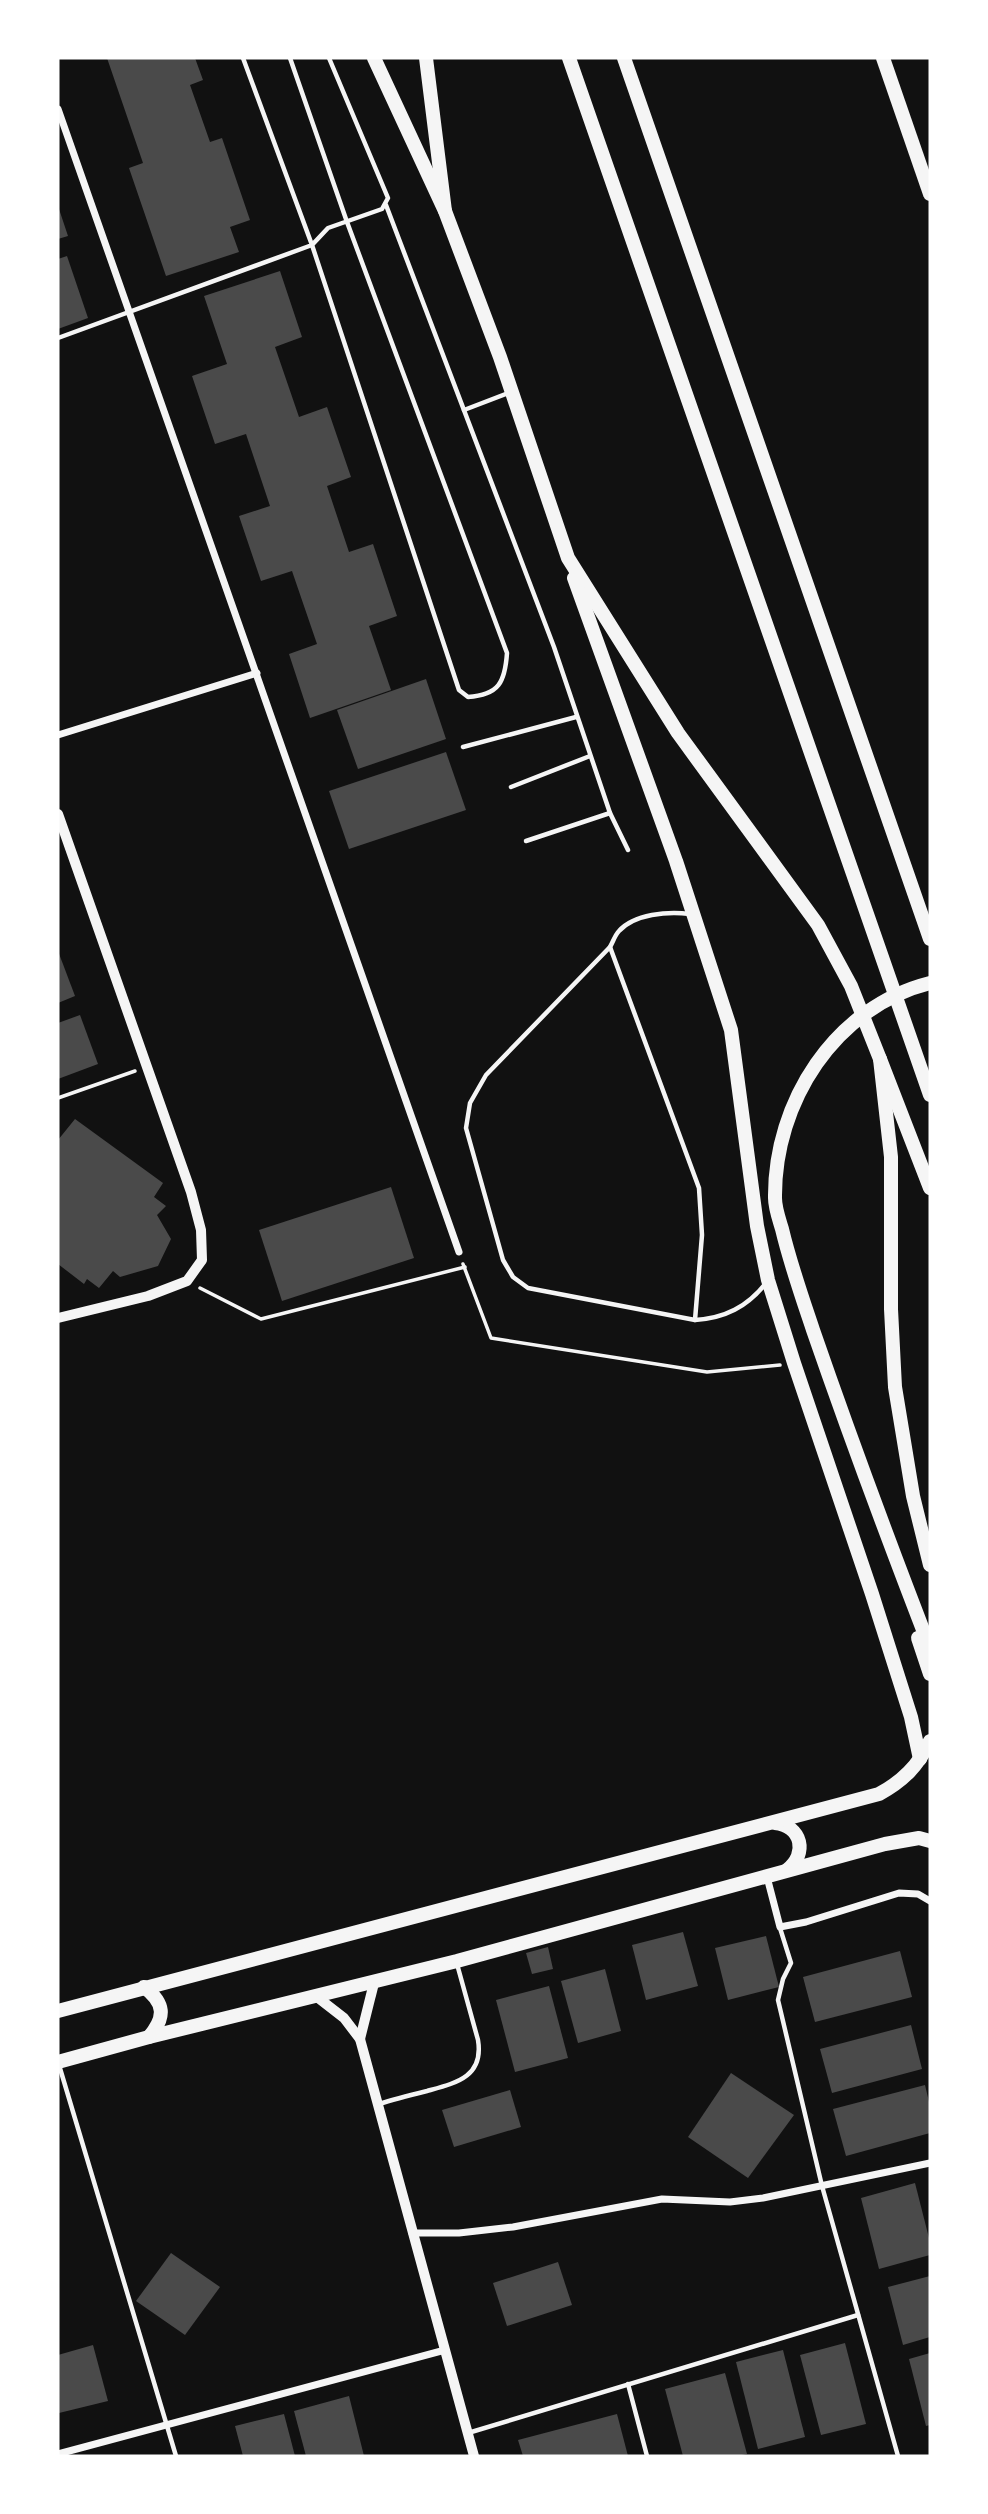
<svg xmlns="http://www.w3.org/2000/svg" width="988" height="2514" viewBox="0 0 988 2514" font-family="Georgia,serif">
<style>
.building{fill:#4a4a4a}
.lines{fill:none;stroke-linecap:round;stroke-linejoin:round}
.path{stroke:#f5f5f5;stroke-width:3.5}
.service{stroke:#f5f5f5;stroke-width:4.5}
.minor{stroke:#f5f5f5;stroke-width:7}
.tertiary{stroke:#f5f5f5;stroke-width:10}
.primary{stroke:#f5f5f5;stroke-width:14}
.trunk{stroke:#f5f5f5;stroke-width:14}
</style>
<rect width="100%" height="100%" fill="#111"/>
<g class="building">
<polygon points="107,58 195,58 203,80 190,85 210,142 222,138 250,220 230,227 239,252 166,276 129,168 143,163"/>
<polygon points="58,206 68,236 58,239"/>
<polygon points="67,256 88,318 58,329 58,259"/>
<polygon points="280,271 302,337 275,347 299,417 327,407 351,477 327,486 349,552 373,544 397,616 369,626 391,690 310,718 289,654 317,644 292,571 261,581 239,516 270,506 246,434 215,444 192,376 227,364 204,296"/>
<polygon points="426,679 446,739 358,769 337,710"/>
<polygon points="446,752 466,810 349,849 329,791"/>
<polygon points="58,951 75,996 58,1003"/>
<polygon points="80,1015 98,1064 58,1079 58,1023"/>
<polygon points="75,1119 163,1183 154,1197 166,1206 157,1215 171,1239 158,1266 120,1277 113,1271 99,1288 87,1279 84,1284 58,1264 58,1140"/>
<polygon points="391,1187 414,1258 282,1301 259,1230"/>
<polygon points="683,1932 698,1986 646,2000 632,1945"/>
<polygon points="766,1936 779,1987 728,2000 715,1948"/>
<polygon points="548,1947 553,1969 532,1974 526,1953"/>
<polygon points="900,1951 912,1997 815,2022 803,1977"/>
<polygon points="605,1969 621,2031 578,2043 561,1981"/>
<polygon points="549,1986 568,2058 515,2072 496,2000"/>
<polygon points="911,2025 922,2069 832,2093 820,2049"/>
<polygon points="731,2073 794,2115 748,2178 688,2137"/>
<polygon points="925,2085 930,2106 930,2133 846,2156 833,2109"/>
<polygon points="510,2090 521,2127 454,2147 442,2110"/>
<polygon points="915,2183 930,2242 930,2255 879,2269 861,2198"/>
<polygon points="171,2253 220,2287 185,2335 136,2301"/>
<polygon points="558,2262 572,2305 507,2326 493,2283"/>
<polygon points="930,2276 930,2337 903,2345 888,2287"/>
<polygon points="845,2343 866,2424 821,2435 800,2355"/>
<polygon points="93,2345 108,2401 59,2413 58,2355"/>
<polygon points="783,2350 805,2437 758,2449 736,2362"/>
<polygon points="930,2353 930,2425 926,2426 909,2359"/>
<polygon points="725,2373 747,2454 737,2456 683,2456 665,2389"/>
<polygon points="349,2396 364,2456 306,2456 294,2411"/>
<polygon points="284,2414 295,2456 243,2456 235,2426"/>
<polygon points="617,2414 628,2456 523,2456 518,2440"/>
</g>
<g class="lines">
<g class="path">
<polyline points="58,1098 135,1071"/>
<polyline points="463,1264 491,1338 707,1372 780,1365"/>
<polyline points="200,1288 261,1319 465,1267"/>
</g>
<g class="service">
<path d="M 290,58 L 347,222 L 507,653 C 505,682 499,695 468,697 L 459,690 L 312,245 L 328,228 L 382,209 L 388,198 L 329,58"/>
<polyline points="386,205 554,647 610,813 628,850"/>
<polyline points="58,338 312,245 243,58"/>
<polyline points="464,410 511,392"/>
<polyline points="463,747 576,717"/>
<polyline points="511,787 590,756"/>
<polyline points="526,841 610,813"/>
<path d="M 690,914 C 668,911 634,914 619,931 C 615,935 613,942 610,947 L 486,1075 L 470,1103 L 466,1128 L 503,1260 L 513,1277 L 528,1288 L 695,1320 C 725,1318 747,1307 766,1283"/>
<polyline points="610,947 699,1188 702,1235 695,1320"/>
<polyline points="780,1928 791,1963 783,1979 778,2000 822,2186 898,2456"/>
<polyline points="59,2065 176,2456"/>
<path d="M 379,2104 C 395,2099 411,2095 427,2091 C 456,2083 484,2077 478,2040 L 457,1964"/>
<polyline points="628,2384 647,2456"/>
<polyline points="468,2433 858,2315"/>
</g>
<g class="minor">
<polyline points="58,109 459,1252"/>
<polyline points="58,735 257,673"/>
<polyline points="767,1877 780,1927 806,1922 899,1893 918,1894 930,1901"/>
<polyline points="412,2233 459,2233 513,2227 662,2199 730,2202 763,2198 930,2163"/>
<polyline points="58,2454 445,2350"/>
</g>
<g class="tertiary">
<polyline points="58,814 191,1192 201,1230 202,1260 187,1281 148,1296 58,1318"/>
<polyline points="317,1997 344,2018 360,2039 474,2456"/>
<polyline points="360,2039 374,1983"/>
</g>
<g class="primary">
<polyline points="374,58 445,211 500,357 568,558 678,733 818,925 851,986 880,1059 891,1157 891,1309 895,1387 913,1496 930,1565"/>
<polyline points="883,58 930,194"/>
<polyline points="574,578 676,861 731,1030 757,1226 768,1280 794,1363 872,1594 911,1717 920,1759"/>
<path d="M 930,983 C 835,1007 774,1102 775,1198 C 775,1208 779,1219 782,1229 C 790,1263 802,1297 813,1330 C 850,1437 889,1542 930,1648"/>
<polyline points="918,1638 930,1674"/>
<path d="M 775,1823 C 802,1826 808,1854 787,1870"/>
<path d="M 144,1987 C 165,2003 166,2017 149,2037"/>
<path d="M 58,2011 L 879,1794 C 903,1781 918,1766 930,1741"/>
<polyline points="58,2062 149,2037 457,1961 885,1844 919,1838 930,1841"/>
</g>
<g class="trunk">
<polyline points="426,58 445,211"/>
<polyline points="569,58 930,1095"/>
<polyline points="624,58 930,939"/>
<polyline points="880,1059 930,1188"/>
</g>
</g>
<rect width="988" height="2514" fill="none" stroke="#ffffff" stroke-width="119"/>
</svg>
